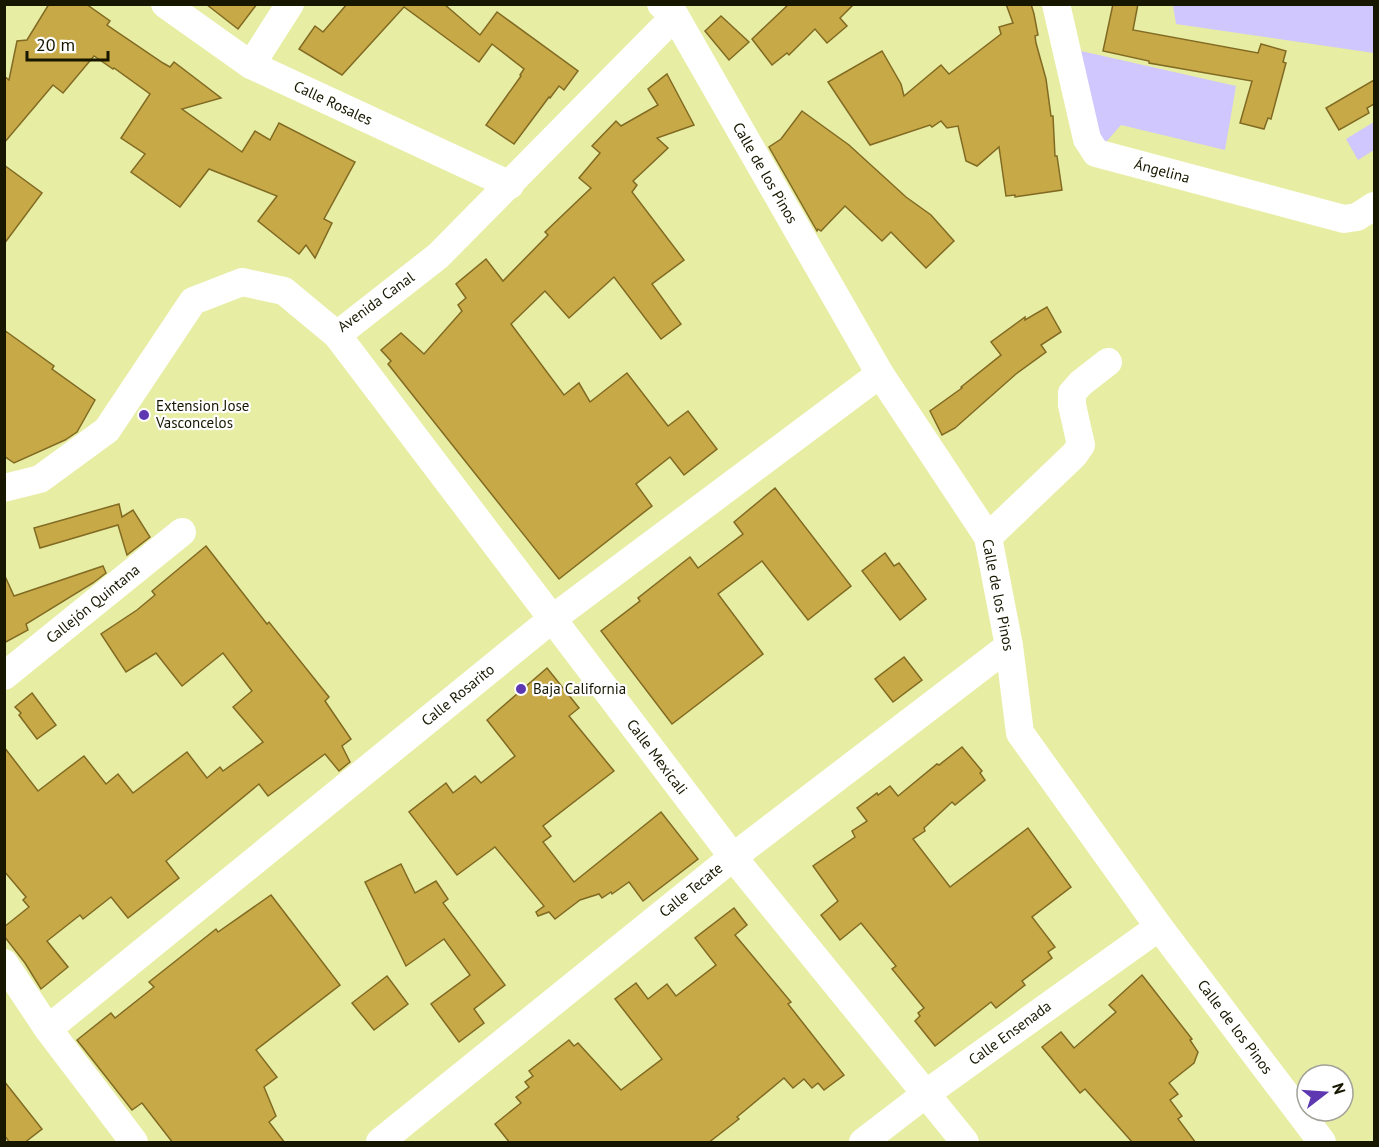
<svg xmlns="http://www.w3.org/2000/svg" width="1379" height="1147" viewBox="0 0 1379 1147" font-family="'PT Sans',sans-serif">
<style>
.green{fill:#cfc7fe}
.building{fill:#c8a947;stroke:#816b23;stroke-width:1.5}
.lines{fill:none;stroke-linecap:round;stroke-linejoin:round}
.minor{stroke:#fff;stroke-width:28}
.poi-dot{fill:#5d38b1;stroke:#fff;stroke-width:2}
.labels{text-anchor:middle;stroke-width:4.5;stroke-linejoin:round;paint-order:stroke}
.street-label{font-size:15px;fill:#171700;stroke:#fff}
.poi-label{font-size:15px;fill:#171700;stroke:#fff;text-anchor:start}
</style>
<rect width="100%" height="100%" fill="#e8eda4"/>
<g class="green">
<polygon points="1173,5 1374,5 1374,53 1176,24"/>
<polygon points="1081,51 1236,86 1225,150 1121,125 1106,142 1096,133"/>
<polygon points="1374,122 1374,150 1358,160 1346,139"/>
</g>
<g class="building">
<polygon points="49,4 86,4 110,21 107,25 163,63 170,67 174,62 221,98 182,109 242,152 255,131 270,140 279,123 355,162 324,219 332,223 315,258 306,245 299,254 258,221 277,196 209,169 180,207 131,172 145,154 121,138 150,94 114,68 113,69 94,56 63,93 53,85 4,143 4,76 9,80 17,41 27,40"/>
<polygon points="206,4 257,4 238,29"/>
<polygon points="347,4 444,4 480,35 497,12 578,71 564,90 559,86 550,98 549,97 514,144 486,125 521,76 520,75 524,69 492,44 479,62 404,7 342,75 299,49 315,26 323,32"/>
<polygon points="789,4 854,4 840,18 847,26 827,43 815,29 789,55 787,53 772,65 752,39"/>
<polygon points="1006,4 1031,4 1034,14 1038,35 1035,36 1036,43 1046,79 1051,116 1053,116 1055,156 1057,156 1062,190 1015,197 1015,195 1006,196 999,147 977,166 966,161 958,126 947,128 941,121 932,127 930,125 870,145 828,82 882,51 901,84 904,96 941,65 949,74 1001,34 999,27 1013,23"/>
<polygon points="1113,4 1138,4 1133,30 1258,53 1261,44 1286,51 1283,62 1286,63 1271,119 1268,118 1264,129 1240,123 1252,81 1149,63 1149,61 1103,51"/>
<polygon points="721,16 749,42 729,60 705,31"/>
<polygon points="667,74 694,125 657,138 668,148 633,181 637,185 632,192 684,260 652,284 681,324 661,339 614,277 569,318 545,291 511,324 564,395 579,383 590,402 627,373 668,426 688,411 717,449 684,475 670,457 636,484 652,506 559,579 388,364 391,361 381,350 401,333 424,354 462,311 458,305 466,298 456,284 486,259 503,281 548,235 545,232 591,188 579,178 600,153 592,146 616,121 621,126 658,105 648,89"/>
<polygon points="1374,80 1374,104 1367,108 1369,113 1339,130 1326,108"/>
<polygon points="802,111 849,145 906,197 931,215 954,241 926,268 891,232 882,241 845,206 821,231 818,229 817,231 769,147 781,139"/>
<polygon points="4,165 42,193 4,244"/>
<polygon points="1047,307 1061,332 1041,345 1046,352 1016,374 955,428 942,435 930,411 962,388 961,387 1001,355 991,342 1025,317 1025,320"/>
<polygon points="4,330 54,366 52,369 95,400 77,432 65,440 14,463 4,456"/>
<polygon points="775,488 851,586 808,620 762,561 718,594 763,654 672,724 601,631 640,601 638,598 690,557 698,568 743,534 734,522"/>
<polygon points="119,504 122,517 133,510 150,537 127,555 118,525 40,548 34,528"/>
<polygon points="206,546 267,624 269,622 329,697 325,701 351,739 342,746 350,762 339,771 325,754 268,796 259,784 166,861 179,878 128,918 111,897 83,919 80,915 47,941 68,967 41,989 25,963 4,936 4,927 29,907 23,900 26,897 4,871 4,747 38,791 84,756 106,784 118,774 133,793 187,752 207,778 220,767 223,771 263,742 233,707 252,691 223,653 182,686 156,653 126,672 101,634 137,610 155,595 152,591"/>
<polygon points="885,553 894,566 899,563 926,599 900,620 862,571"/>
<polygon points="103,566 106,573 93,583 26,624 28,630 4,643 4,574 14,596"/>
<polygon points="904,657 922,680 893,702 875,679"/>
<polygon points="547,668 579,708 569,716 614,771 543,826 551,836 543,842 574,882 661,812 698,859 643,901 629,882 612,894 611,892 602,898 599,894 580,900 555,919 549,912 538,916 536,912 544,906 495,847 457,875 409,812 446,783 453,793 475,776 481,783 515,756 487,720"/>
<polygon points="32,693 56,725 37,739 19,715 21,713 15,707"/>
<polygon points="962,747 982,771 980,773 985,780 955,805 952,802 924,828 925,831 913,839 950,887 1028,828 1071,887 1032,917 1055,947 1048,952 1052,958 1022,981 1025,985 996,1008 991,1002 935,1046 915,1021 920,1016 918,1013 924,1008 892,969 896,966 861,923 840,940 821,915 838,901 813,866 855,837 852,831 867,821 857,808 877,793 878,795 890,786 898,796 937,764 939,765"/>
<polygon points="401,864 415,893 436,881 448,899 443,903 505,985 474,1009 484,1023 459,1042 431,1004 470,975 444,939 406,966 365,882"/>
<polygon points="271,895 340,985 256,1050 277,1077 264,1087 276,1116 269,1122 285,1143 173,1143 142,1103 132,1110 77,1040 111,1013 115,1018 154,987 149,982 192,948 216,929 218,932"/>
<polygon points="734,908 747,925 735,935 791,1002 788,1004 844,1075 824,1090 818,1083 812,1088 804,1079 793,1088 784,1078 737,1117 739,1119 708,1143 510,1143 495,1124 521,1103 516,1097 529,1087 525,1082 533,1076 529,1071 569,1040 574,1046 578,1043 621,1090 662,1059 615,999 636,983 648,999 667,984 676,996 716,965 695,938"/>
<polygon points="1142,975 1192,1039 1190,1040 1198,1052 1194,1063 1169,1083 1178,1094 1170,1100 1182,1116 1178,1119 1196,1143 1133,1143 1085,1089 1080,1093 1042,1047 1061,1032 1074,1048 1116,1012 1109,1005"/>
<polygon points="387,976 408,1004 374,1030 352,1003"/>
<polygon points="4,1081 42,1129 24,1143 10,1143 4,1135"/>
</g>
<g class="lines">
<g class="minor">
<polyline points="165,4 251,65 510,185"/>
<polyline points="661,4 675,16 880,374 988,537 1009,646 1020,733 1159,927 1322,1142"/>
<polyline points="1056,4 1087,139 1096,153 1344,219 1357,217 1374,206"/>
<polyline points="251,65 290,4"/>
<polyline points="337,335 438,256 675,16"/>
<polyline points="4,488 40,479 107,430 193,301 242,282 284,291 337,335 733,857 965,1142"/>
<polyline points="988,537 1074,455 1081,445 1072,405 1072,393 1081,383 1108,362"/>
<polyline points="4,676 182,532"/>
<polyline points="4,963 48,1029 134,1142"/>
<polyline points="48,1029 552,619 880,374"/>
<polyline points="380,1142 733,857 1009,646"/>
<polyline points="863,1142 927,1093 1159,927"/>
</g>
</g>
<g class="poi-dot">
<circle cx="144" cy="415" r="6"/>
<circle cx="521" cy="689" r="6"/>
</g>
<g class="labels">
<g class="street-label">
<text transform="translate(333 103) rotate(25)" y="5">Calle Rosales</text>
<text transform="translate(1162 171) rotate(15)" y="5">Ángelina</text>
<text transform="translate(765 173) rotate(60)" y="5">Calle de los Pinos</text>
<text transform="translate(376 302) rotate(-36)" y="5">Avenida Canal</text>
<text transform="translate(998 595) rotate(79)" y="5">Calle de los Pinos</text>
<text transform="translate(93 604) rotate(-39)" y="5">Callejón Quintana</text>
<text transform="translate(458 695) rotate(-39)" y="5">Calle Rosarito</text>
<text transform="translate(657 757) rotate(53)" y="5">Calle Mexicali</text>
<text transform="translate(691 890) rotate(-39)" y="5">Calle Tecate</text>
<text transform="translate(1235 1027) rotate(53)" y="5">Calle de los Pinos</text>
<text transform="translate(1010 1033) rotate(-36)" y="5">Calle Ensenada</text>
</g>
<g class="poi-label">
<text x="156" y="411">Extension Jose<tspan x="156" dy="17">Vasconcelos</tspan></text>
<text x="533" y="694">Baja California</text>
</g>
</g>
<rect width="1379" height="1147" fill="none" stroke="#171700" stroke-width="12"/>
<g transform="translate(1325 1093) rotate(73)"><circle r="28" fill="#ffffff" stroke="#a2a299" stroke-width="1.5"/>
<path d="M0-4.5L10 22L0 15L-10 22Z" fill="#5d38b1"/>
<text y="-9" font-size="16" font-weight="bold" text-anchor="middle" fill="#171700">N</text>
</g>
<path d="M27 51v9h81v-9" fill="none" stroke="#171700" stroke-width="3"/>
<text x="36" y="51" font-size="18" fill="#171700" stroke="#ffffff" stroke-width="4.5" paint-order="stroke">20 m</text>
</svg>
